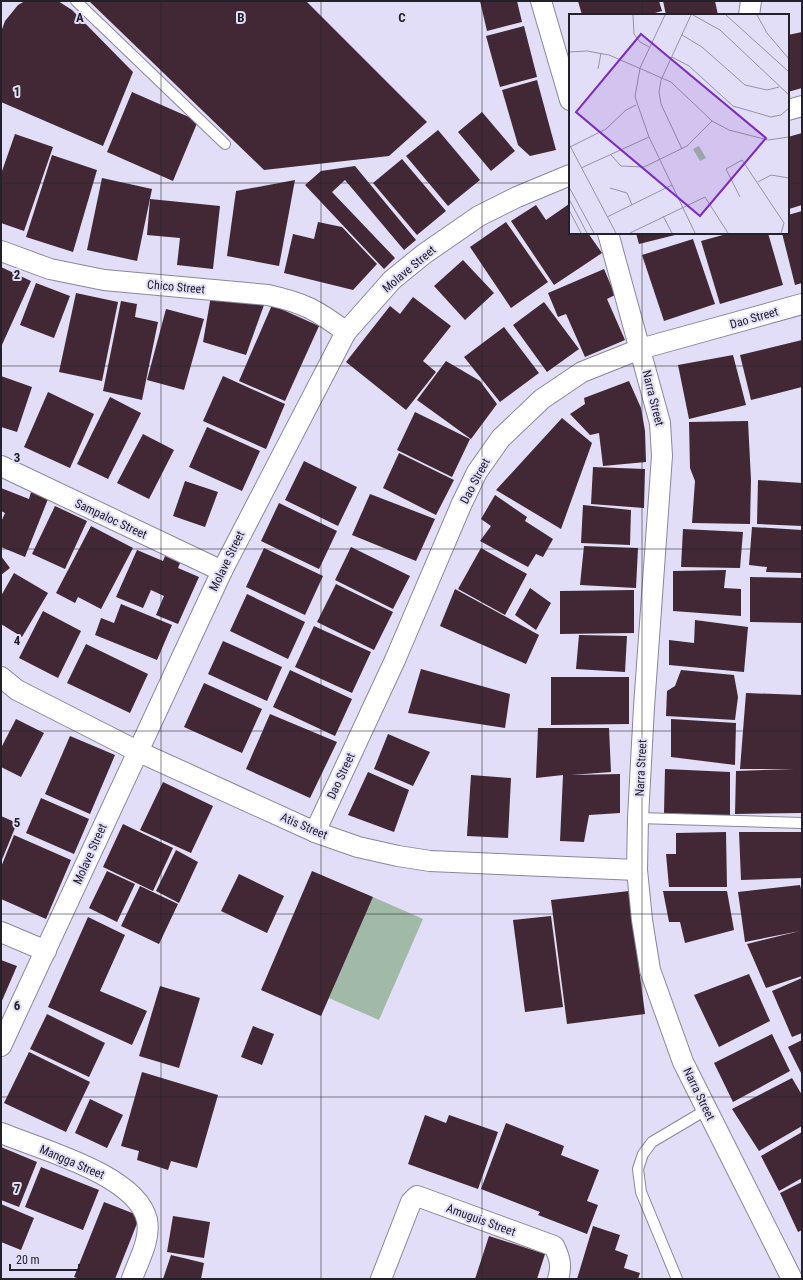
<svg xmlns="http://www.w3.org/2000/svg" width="803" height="1280" viewBox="0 0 803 1280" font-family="'Roboto Condensed',sans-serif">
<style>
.green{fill:#a1baa7}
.building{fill:#412834}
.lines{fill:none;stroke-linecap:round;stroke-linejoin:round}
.lane-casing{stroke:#8a869c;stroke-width:12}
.street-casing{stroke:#8a869c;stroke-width:22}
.lane{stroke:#fff;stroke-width:10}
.street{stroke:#fff;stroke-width:20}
.grid{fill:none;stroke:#23212a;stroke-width:1;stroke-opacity:0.55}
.labels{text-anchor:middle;stroke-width:4;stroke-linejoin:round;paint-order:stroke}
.street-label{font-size:12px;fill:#23212a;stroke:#e2def7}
.inset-road{fill:none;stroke:#9692a5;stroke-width:1}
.view{fill:#7b2cbf;fill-opacity:0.15;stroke:#7b2cbf;stroke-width:2}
.inset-edge{fill:none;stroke:#23212a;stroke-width:2}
.grid-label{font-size:13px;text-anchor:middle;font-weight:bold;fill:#23212a;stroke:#e2def7;stroke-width:4;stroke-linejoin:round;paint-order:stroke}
</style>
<rect width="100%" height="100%" fill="#e2def7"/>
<polygon class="green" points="373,897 423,919 379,1020 329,998"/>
<g class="building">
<polygon points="25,1 58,1 72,10 133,72 103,146 1,102 1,32 5,21 18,5"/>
<polygon points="89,1 306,1 427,122 389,156 264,170"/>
<polygon points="480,1 517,1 522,22 487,31"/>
<polygon points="578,1 659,1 662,11 648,15 582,15"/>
<polygon points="663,1 715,1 718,15 666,15"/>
<polygon points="524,26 537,77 500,87 486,36"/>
<polygon points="802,32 802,88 788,92 788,35"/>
<polygon points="537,80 556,150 530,156 518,145 502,90"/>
<polygon points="132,92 198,121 173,181 107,152"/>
<polygon points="482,112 515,151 491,171 458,132"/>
<polygon points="438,130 480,180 448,206 406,156"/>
<polygon points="802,133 802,205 789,209 788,137"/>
<polygon points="15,134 53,147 24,231 1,223 1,174"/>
<polygon points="52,155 97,170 73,252 26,237"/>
<polygon points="402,159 446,211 417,235 373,183"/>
<polygon points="355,166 416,240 404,250 345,180 332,192 395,258 384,269 305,185 321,171"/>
<polygon points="102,178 152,189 137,261 87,250"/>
<polygon points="295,180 279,266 227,256 236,191"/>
<polygon points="150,199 220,206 213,269 177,265 180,238 147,235"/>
<polygon points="569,204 570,233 588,233 602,253 554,285 511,221 536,205 546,220"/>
<polygon points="802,211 802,283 795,285 782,233 788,233 788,215"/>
<polygon points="318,222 342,227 377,264 353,290 284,273 293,234 314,239"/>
<polygon points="506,222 548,282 511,308 470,247"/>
<polygon points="636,233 679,233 679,234 639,244"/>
<polygon points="730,233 768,233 783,285 720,304 701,241"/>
<polygon points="693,239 715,304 664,321 642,255"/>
<polygon points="463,260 494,293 465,320 434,286"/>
<polygon points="1,267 31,281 1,347"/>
<polygon points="604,269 615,295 607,299 625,340 585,357 566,314 558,317 548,293"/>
<polygon points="36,283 70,296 54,338 20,325"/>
<polygon points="76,293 118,302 102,381 59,372"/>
<polygon points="211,296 264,305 246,355 203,342"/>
<polygon points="413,297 451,326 423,361 436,372 406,410 346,362 390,306 400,314"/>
<polygon points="121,301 137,304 135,317 158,322 142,400 103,391"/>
<polygon points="544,302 579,349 547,372 513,325"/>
<polygon points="272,305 319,326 285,401 239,381"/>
<polygon points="166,309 204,319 184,390 147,380"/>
<polygon points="504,327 539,373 500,402 464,357"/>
<polygon points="802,340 802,387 751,400 740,355"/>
<polygon points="733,355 746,405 689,419 678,365"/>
<polygon points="446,361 480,381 497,404 471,439 417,400"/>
<polygon points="1,376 32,387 17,432 1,427"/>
<polygon points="223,376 285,404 266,449 203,421"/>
<polygon points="629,381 641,408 645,431 646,462 603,466 599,433 590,435 570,414 585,404 584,398"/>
<polygon points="48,392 94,414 70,468 24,447"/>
<polygon points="110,397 141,413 108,479 77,464"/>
<polygon points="415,412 470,439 452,477 397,450"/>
<polygon points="562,418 592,443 561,529 496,490"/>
<polygon points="748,421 751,480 750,524 692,523 695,481 690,468 689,422"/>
<polygon points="207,427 260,451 242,491 189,467"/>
<polygon points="143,434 174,450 149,499 117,483"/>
<polygon points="399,453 454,480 436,515 383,488"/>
<polygon points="304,461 357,487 338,526 285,500"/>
<polygon points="593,467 645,469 644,508 591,504"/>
<polygon points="758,480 802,483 802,526 757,524"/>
<polygon points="185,481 218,492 205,527 173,516"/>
<polygon points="1,488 29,499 31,492 48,499 25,557 1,547 1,522 5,513 1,511"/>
<polygon points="370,494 435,519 416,561 352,535"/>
<polygon points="495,495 527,517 525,521 553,539 543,557 536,554 528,567 480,541 491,526 481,519"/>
<polygon points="279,503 337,531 319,569 261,541"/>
<polygon points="583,505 631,510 630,545 581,543"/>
<polygon points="55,506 87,521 65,569 32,554"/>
<polygon points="91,526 133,548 101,609 78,597 75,603 56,593"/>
<polygon points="752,527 802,530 802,573 766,572 767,567 749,565"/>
<polygon points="683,529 743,532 740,568 681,567"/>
<polygon points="584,546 638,548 636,588 580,585"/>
<polygon points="351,547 410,576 393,609 335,580"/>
<polygon points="264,548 323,576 305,615 246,587"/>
<polygon points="481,548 527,574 505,615 458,589"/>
<polygon points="137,550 163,561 165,556 180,563 178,568 199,577 178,624 156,615 164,596 151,590 143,608 116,597"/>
<polygon points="1,556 10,568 1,575"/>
<polygon points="726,570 724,588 741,589 741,616 673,611 673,571"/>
<polygon points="14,573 48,593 22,637 1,624 1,596"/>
<polygon points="750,577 802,578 802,623 750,622"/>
<polygon points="336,584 393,612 374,650 317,622"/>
<polygon points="530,588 551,603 536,630 515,615"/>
<polygon points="455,589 539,635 526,664 440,626"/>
<polygon points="634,590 634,633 560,634 560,591"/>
<polygon points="247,594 305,622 288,659 230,631"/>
<polygon points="121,604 172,625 157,660 95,635 101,618 114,623"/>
<polygon points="43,611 81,631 58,678 19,658"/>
<polygon points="695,620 748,627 744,672 669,665 669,640 694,643"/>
<polygon points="314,626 371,652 352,693 295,667"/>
<polygon points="579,635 627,636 625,672 576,669"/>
<polygon points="223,641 282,667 267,701 208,674"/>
<polygon points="86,644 148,674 130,713 67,683"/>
<polygon points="421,669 510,694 505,728 408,713"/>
<polygon points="290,670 352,699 335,736 273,707"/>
<polygon points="681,670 734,675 738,697 735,720 666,716 667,691 675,686"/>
<polygon points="551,677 629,677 629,724 551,725"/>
<polygon points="204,683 262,709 242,753 184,727"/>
<polygon points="746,693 802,695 802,813 735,814 736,771 794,769 740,769"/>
<polygon points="270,714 337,742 310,798 246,769"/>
<polygon points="16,719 44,733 21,777 1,767 1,748"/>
<polygon points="671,719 736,723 735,765 671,757"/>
<polygon points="538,728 609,728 611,772 571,775 620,774 620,813 589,815 584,842 560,841 563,775 536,778"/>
<polygon points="388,734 430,752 413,786 374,769"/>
<polygon points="70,736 115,755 90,814 45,794"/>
<polygon points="665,769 730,772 730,816 664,813"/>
<polygon points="368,772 409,790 394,832 348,815"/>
<polygon points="471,775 511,778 508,838 467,836"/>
<polygon points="163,782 213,806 191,853 140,830"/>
<polygon points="41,798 89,819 74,854 26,833"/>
<polygon points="1,816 17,823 1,862"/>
<polygon points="123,824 173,848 153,891 103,867"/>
<polygon points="726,832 727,887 669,887 666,854 676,854 676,833"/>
<polygon points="739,832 802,832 802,878 741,880"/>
<polygon points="14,835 71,860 46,919 1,899 1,867"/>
<polygon points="176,850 198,862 179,903 156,891"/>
<polygon points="107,871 135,884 117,922 89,908"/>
<polygon points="312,871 373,897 321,1016 261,990"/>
<polygon points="239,874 284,896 267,933 221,911"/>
<polygon points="800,885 802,893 802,976 766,988 747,944 800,931 745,942 738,892"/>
<polygon points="140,886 178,904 159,944 121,926"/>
<polygon points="629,891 645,1014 567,1024 551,900"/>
<polygon points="663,891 727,891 734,930 685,943 680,922 669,922"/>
<polygon points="551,916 563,1007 525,1012 513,920"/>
<polygon points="88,917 125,935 100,991 147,1011 132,1045 48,1007"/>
<polygon points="1,960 17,966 1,1003"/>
<polygon points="749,974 770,1021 719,1047 694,995"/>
<polygon points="802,978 802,1033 792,1037 772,991"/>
<polygon points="160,986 200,998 179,1068 139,1056"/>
<polygon points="47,1014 105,1043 89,1077 30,1049"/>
<polygon points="253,1026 274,1034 262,1065 241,1057"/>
<polygon points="772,1034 790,1071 733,1102 714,1063"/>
<polygon points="802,1040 802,1075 788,1047"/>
<polygon points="29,1052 90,1082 66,1132 4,1103"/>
<polygon points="142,1072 218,1095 197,1168 171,1161 168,1170 137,1160 139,1151 121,1146"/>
<polygon points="792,1078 802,1095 802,1126 759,1151 732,1109"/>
<polygon points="90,1099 123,1115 107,1148 75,1133"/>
<polygon points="425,1115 446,1123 449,1115 498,1132 478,1189 408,1164"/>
<polygon points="506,1123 564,1146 561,1155 599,1170 587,1201 598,1205 587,1234 538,1215 540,1212 481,1189"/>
<polygon points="802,1132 802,1178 779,1191 761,1156"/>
<polygon points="1,1147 37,1162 19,1207 1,1200"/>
<polygon points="41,1167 99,1190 83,1230 25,1207"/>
<polygon points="802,1182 802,1230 798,1232 780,1193"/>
<polygon points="104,1202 140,1216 115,1279 80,1279 74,1277"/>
<polygon points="1,1204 34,1218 21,1250 1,1242"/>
<polygon points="173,1216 210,1222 204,1258 167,1252"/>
<polygon points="593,1226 620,1235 615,1250 628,1255 624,1268 640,1273 638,1279 577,1279"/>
<polygon points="489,1236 545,1254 537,1279 475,1279"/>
<polygon points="171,1255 204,1263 201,1279 163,1279"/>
</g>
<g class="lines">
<g class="lane-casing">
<g id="lane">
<polyline points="76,1 225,144"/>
<polyline points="638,818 802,823"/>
<polyline points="677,1279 641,1192 638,1169 643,1154 652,1142 706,1110"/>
</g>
</g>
<g class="street-casing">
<g id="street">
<polyline points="541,1 570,100"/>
<polyline points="749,15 751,1"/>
<polyline points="788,110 802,106"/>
<polyline points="608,233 660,423 662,456 644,707 638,818 637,870 642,920 650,970 683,1062 792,1279"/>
<path d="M 1,251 L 50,269 L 104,280 L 268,295 C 304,303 317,310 346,332"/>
<polyline points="1,466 222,571"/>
<polyline points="1,677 17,690 137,751 315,832 358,847 398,856 430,861 637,870"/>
<polyline points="315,832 395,660 462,503 477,472 501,438 542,399 582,372 640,349 802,304"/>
<polyline points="1,932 46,951"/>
<polyline points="1,1046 222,571 346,332 392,280 424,254 479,216 517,197 570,175"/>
<path d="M 1,1133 C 40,1149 137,1175 147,1220 C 151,1240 138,1261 132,1279"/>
<path d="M 381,1279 L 411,1202 L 417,1196 L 554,1246 C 560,1258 562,1266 558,1279"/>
</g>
</g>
<use href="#lane" class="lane"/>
<use href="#street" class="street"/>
</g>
<path class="grid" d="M 161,1 L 161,1279M 321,1 L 321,1279M 482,1 L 482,1279M 642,1 L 642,15M 1,183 L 570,183M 788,183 L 802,183M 642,233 L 642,1279M 1,366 L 802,366M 1,549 L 802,549M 1,731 L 802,731M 1,914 L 802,914M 1,1097 L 802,1097"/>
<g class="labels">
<g class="street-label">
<text transform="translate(409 269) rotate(-40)" y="4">Molave Street</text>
<text transform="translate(176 287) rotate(5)" y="4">Chico Street</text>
<text transform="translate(754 318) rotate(-16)" y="4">Dao Street</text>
<text transform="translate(653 398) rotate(76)" y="4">Narra Street</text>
<text transform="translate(475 481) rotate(-62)" y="4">Dao Street</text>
<text transform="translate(111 519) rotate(25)" y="4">Sampaloc Street</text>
<text transform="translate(227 561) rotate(-64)" y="4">Molave Street</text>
<text transform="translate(641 768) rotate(-87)" y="4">Narra Street</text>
<text transform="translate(341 776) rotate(-65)" y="4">Dao Street</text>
<text transform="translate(304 826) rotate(23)" y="4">Atis Street</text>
<text transform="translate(90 854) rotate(-66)" y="4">Molave Street</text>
<text transform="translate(699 1094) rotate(64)" y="4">Narra Street</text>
<text transform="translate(72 1162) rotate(23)" y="4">Mangga Street</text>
<text transform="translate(481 1220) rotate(20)" y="4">Amuguis Street</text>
</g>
</g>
<g transform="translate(569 14)">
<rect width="220" height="220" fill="#e2def7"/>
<path d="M 130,132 L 137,144 L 131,147 L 124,135 Z" fill="#a1baa7"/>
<path class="inset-road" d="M 64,1 L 65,20 L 71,28 L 80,33M 96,1 L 71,54 L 66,83 L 80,123 L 126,219M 124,1 L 151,16 L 220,81M 157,1 L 220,58M 188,1 L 198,19 L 220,45M 113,21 L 133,33 L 176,71 L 198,76 L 210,73M 0,38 L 18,37 L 40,41 L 102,68 L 143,107 L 160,116 L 199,126 L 220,123M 103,43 L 120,52 L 164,92 L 202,103 L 212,101 L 220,94M 29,55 L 32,39M 0,130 L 47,219M 1,133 L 37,115 L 57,96 L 67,91M 113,135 L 92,90 L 90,78 L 92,66 L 122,1M 42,141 L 52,152 L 75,153 L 118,132 L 143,107M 12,154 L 80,123M 189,168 L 202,161 L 220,164M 0,173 L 25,219M 41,174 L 58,179 L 63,191M 171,183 L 157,155 L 173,146 L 215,209 L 212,219M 0,185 L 18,219M 0,196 L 12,219M 94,202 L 103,219M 38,203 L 103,171M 61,219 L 136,183 L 159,219"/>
<path class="view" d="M 72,20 L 197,124 L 131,202 L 7,98 Z"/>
<rect width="220" height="220" class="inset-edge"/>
</g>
<g class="grid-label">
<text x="80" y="22">A</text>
<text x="241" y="22">B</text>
<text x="402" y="22">C</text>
<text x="17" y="96">1</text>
<text x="17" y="279">2</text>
<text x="17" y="462">3</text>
<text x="17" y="645">4</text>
<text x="17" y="827">5</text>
<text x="17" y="1010">6</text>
<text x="17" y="1193">7</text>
</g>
<rect width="803" height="1280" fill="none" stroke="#23212a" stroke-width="4"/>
<path d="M10 1264v6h69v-6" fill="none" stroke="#23212a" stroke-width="2"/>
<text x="16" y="1264" font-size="12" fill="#23212a" stroke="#e2def7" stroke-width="3" paint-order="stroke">20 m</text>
</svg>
